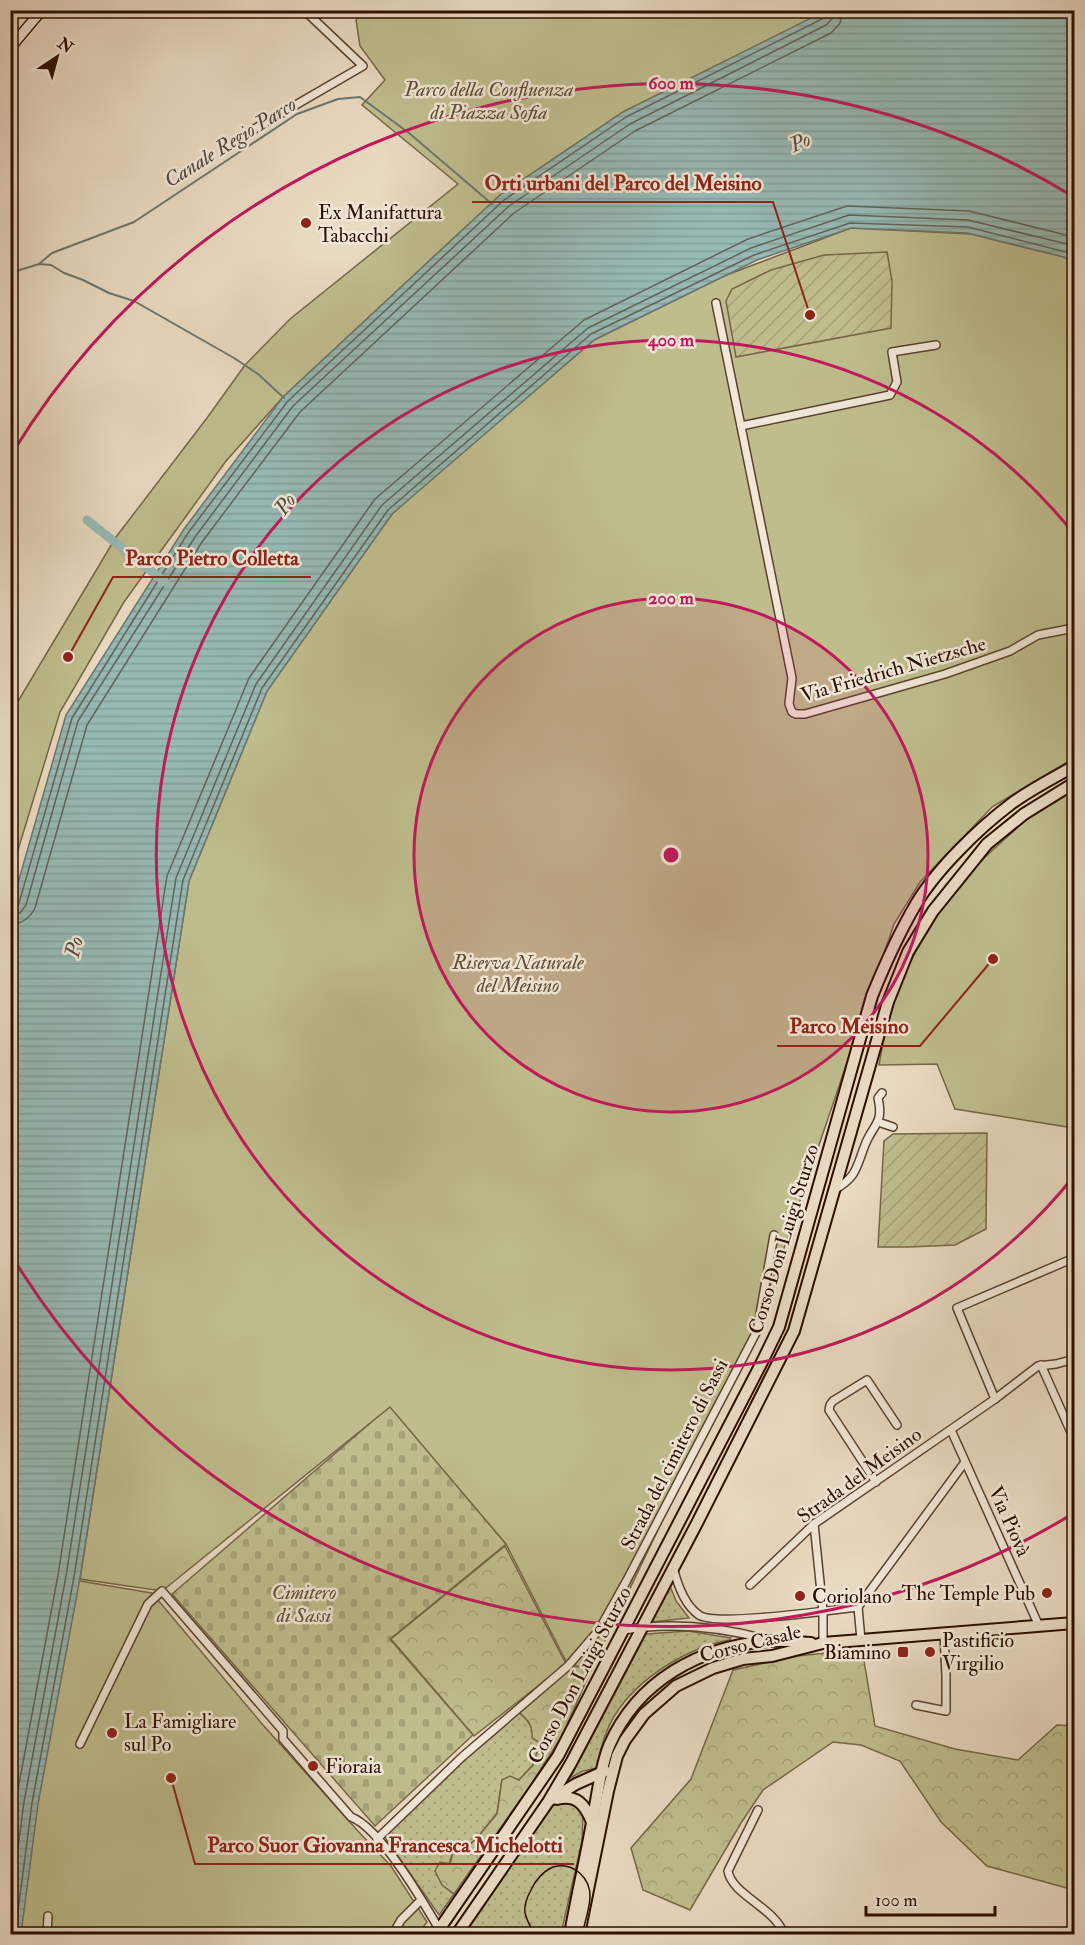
<svg xmlns="http://www.w3.org/2000/svg" width="1085" height="1945" viewBox="0 0 1085 1945" font-family="'IM FELL Double Pica',serif">
<style>
.grass{fill:url(#grass-dots);stroke:#766647;stroke-width:1.5}
.forest{fill:url(#forest-crowns);stroke:#766647;stroke-width:1.5}
.cemetery{fill:url(#cemetery-stones);stroke:#766647;stroke-width:1.5}
.park{fill:#bfbd8e;stroke:#766647;stroke-width:1.5}
.garden{fill:url(#garden-furrows);stroke:#766647;stroke-width:1.5}
.water{fill:url(#water-rules);stroke:#6c766d;stroke-width:1.5}
.lines{fill:none;stroke-linecap:round;stroke-linejoin:round}
.shore{stroke:#62645a;stroke-width:1.5}
.stream{stroke:#6c766d;stroke-width:2}
.canal{stroke:#97bab5;stroke-width:9}
.street-casing{stroke:#5b4230;stroke-width:10}
.secondary-casing{stroke:#2c0f00;stroke-width:12}
.primary-casing{stroke:#2c0f00;stroke-width:14}
.street{stroke:#f1e7d7;stroke-width:7}
.secondary{stroke:#f1e7d7;stroke-width:9}
.primary{stroke:#e9dac2;stroke-width:10}
.tram{stroke:#2c0f00;stroke-width:1.5}
.ring{fill:none;stroke:#c2185b;stroke-width:3}
.poi-dot{fill:#8f2418;stroke:#f1e7d7;stroke-width:2}
.labels{text-anchor:middle;stroke-width:5;stroke-linejoin:round;paint-order:stroke}
.park-label{font-size:20px;font-style:italic;fill:#5f4c32;stroke:#f1e7d7}
.poi-label{font-size:20px;fill:#2c0f00;stroke:#f1e7d7;text-anchor:start}
.street-label{font-size:20px;fill:#2c0f00;stroke:#f1e7d7}
.water-label{font-size:21px;font-style:italic;fill:#514b3f;stroke:#f1e7d7}
.centre{fill:#c2185b;stroke:#f1e7d7;stroke-width:3}
.ring-label{font-size:18px;text-anchor:middle;font-weight:bold;fill:#c2185b;stroke:#f1e7d7;stroke-width:5;stroke-linejoin:round;paint-order:stroke}
.leader{fill:none;stroke:#8f2418;stroke-width:2}
.callout-dot{fill:#8f2418;stroke:#f1e7d7;stroke-width:2}
.callout-label{font-size:21px;text-anchor:middle;font-weight:bold;fill:#8f2418;stroke:#f1e7d7;stroke-width:5;stroke-linejoin:round;paint-order:stroke}
</style>
<defs>
<pattern id="grass-dots" width="8" height="8" patternUnits="userSpaceOnUse" patternTransform="scale(1.5)"><rect width="8" height="8" fill="#bfbd8e"/><path d="M2 2h.1M6 6h.1" fill="none" stroke="#a4a179" stroke-width="1.8" stroke-linecap="round"/></pattern>
<pattern id="forest-crowns" width="20" height="18" patternUnits="userSpaceOnUse" patternTransform="scale(1.5)"><rect width="20" height="18" fill="#bfbd8e"/><path d="M2 6a3 3 0 1 1 6 0M12 15a3 3 0 1 1 6 0" fill="none" stroke="#a4a179"/></pattern>
<pattern id="cemetery-stones" width="16" height="16" patternUnits="userSpaceOnUse" patternTransform="scale(1.5)"><rect width="16" height="16" fill="#bfbd8e"/><path d="M2 7V4a2 2 0 0 1 4 0v3zM10 15v-3a2 2 0 0 1 4 0v3z" fill="#a4a179"/></pattern>
<pattern id="garden-furrows" width="10" height="10" patternUnits="userSpaceOnUse" patternTransform="scale(1.5)"><rect width="10" height="10" fill="#bfbd8e"/><path d="M-1 1l2-2M0 10L10 0M9 11l2-2" fill="none" stroke="#a4a179"/></pattern>
<pattern id="water-rules" width="6" height="5" patternUnits="userSpaceOnUse" patternTransform="scale(1.5)"><rect width="6" height="5" fill="#97bab5"/><path d="M0 2.5h6" fill="none" stroke="#829f9a"/></pattern>
</defs>
<rect width="100%" height="100%" fill="#e9dac2"/>
<filter id="stains"><feTurbulence type="fractalNoise" baseFrequency=".00333" numOctaves="4"/><feColorMatrix values="0 0 0 0 .2 0 0 0 0 .09 0 0 0 0 .02 0 0 0 .5 -.17"/></filter>
<radialGradient id="worn" r=".72"><stop offset=".6" stop-color="#630" stop-opacity="0"/><stop offset="1" stop-color="#630" stop-opacity=".3"/></radialGradient>
<g class="grass">
<polygon points="670,1586 676,1601 689,1618 651,1622"/>
<path d="M 688,1631 L 731,1638 L 730,1640 C 688,1647 638,1678 615,1715 C 605,1731 600,1750 597,1768 L 583,1771 L 570,1778 L 646,1634 Z"/>
<polygon points="518,1711 528,1721 540,1743 533,1765 519,1780 502,1780 497,1813 477,1838 468,1846 454,1849 442,1885 454,1894 439,1915 384,1836 462,1759"/>
<polygon points="558,1802 573,1802 583,1814 582,1841 561,1934 464,1934 493,1888 551,1807"/>
</g>
<g class="forest">
<polygon points="505,1546 566,1664 474,1736 391,1639"/>
<polygon points="862,1649 875,1726 955,1749 1018,1760 1057,1725 1074,1726 1074,1890 987,1866 941,1822 900,1761 861,1745 833,1742 763,1790 741,1823 690,1910 643,1890 631,1848 691,1779 733,1670 798,1656"/>
<path d="M 570,1666 L 592,1668 L 562,1736 L 532,1783 L 454,1894 L 442,1885 L 435,1871 L 440,1862 L 450,1864 L 454,1849 L 468,1846 L 477,1838 L 497,1814 L 502,1780 L 510,1776 L 519,1780 L 533,1765 L 540,1743 L 532,1738 C 533,1724 528,1721 518,1711 Z"/>
</g>
<polygon class="cemetery" points="390,1406 506,1544 390,1639 473,1735 375,1826 172,1594"/>
<g class="park">
<polygon points="366,10 493,10 499,16 509,10 826,11 623,112 500,195 283,397 226,461 124,602 60,712 11,873 11,713 116,537 207,418 245,365 290,319 458,184 362,105 385,80 360,46 356,20"/>
<polygon points="851,228 971,234 1064,257 1074,264 1074,758 992,807 920,882 894,924 779,1263 752,1333 592,1668 568,1665 506,1544 390,1407 162,1591 80,1579 189,881 267,691 392,514 425,483 457,457 594,340 724,276"/>
<polygon points="1074,791 1074,1128 955,1109 937,1064 879,1065 887,1021 903,978 921,940 943,905 972,869 1030,816"/>
<polygon points="68,1579 152,1593 263,1725 357,1830 391,1866 427,1922 418,1934 11,1934"/>
</g>
<g class="garden">
<polygon points="887,252 892,281 891,328 736,357 726,301 732,289 771,270 824,255"/>
<polygon points="987,1133 986,1229 955,1245 908,1247 878,1247 884,1141 893,1134"/>
</g>
<polygon class="water" points="825,11 1074,11 1074,264 1064,257 967,233 851,228 757,260 594,340 392,514 267,691 189,881 80,1578 38,1804 21,1934 11,1934 10,911 66,715 184,529 283,397 500,195 623,112"/>
<g class="lines">
<g class="shore">
<polyline points="10,908 16,907 19,903 72,718 188,533 288,401 504,200 626,117 822,19 826,15 826,10"/>
<polyline points="10,915 20,913 26,905 78,721 195,537 293,406 509,206 630,124 826,25 832,19 834,10"/>
<path d="M 10,924 C 22,924 30,918 35,908 L 87,725 L 202,542 L 300,412 L 514,213 L 635,131 L 831,33 L 840,23 L 843,10"/>
<polyline points="10,1839 16,1800 58,1575 167,876 249,678 375,499 584,320 748,239 847,206 969,211 1074,237"/>
<polyline points="10,1910 24,1802 66,1576 176,878 256,684 382,505 588,328 751,248 849,215 968,220 1067,244 1074,248"/>
<polyline points="15,1934 32,1803 74,1577 183,880 262,688 388,510 591,334 754,255 850,223 968,227 1066,252 1074,257"/>
</g>
<g class="stream">
<polyline points="39,264 52,253 134,222 297,114 338,99 360,97 409,133 492,204"/>
<polyline points="10,273 39,264 51,265 64,273 83,280 109,293 134,301 234,358 258,374 284,398"/>
</g>
<polyline class="canal" points="87,520 165,582"/>
<g class="street-casing">
<g id="street">
<polyline points="249,132 363,66 304,10"/>
<polyline points="716,303 792,678 789,704 792,712 796,714 805,714 945,674 1010,651 1038,635 1074,628"/>
<polyline points="741,426 890,395 897,382 892,352 936,345"/>
<polyline points="878,1122 893,1127"/>
<path d="M 834,1190 C 857,1177 856,1168 865,1145 C 873,1124 884,1124 878,1098 L 882,1093"/>
<polyline points="1041,1365 1074,1439"/>
<polyline points="995,1399 957,1308 1074,1258"/>
<polyline points="951,1430 1039,1626"/>
<polyline points="876,1482 829,1410 830,1405 833,1401 867,1380 897,1425"/>
<polyline points="814,1524 823,1611 823,1643"/>
<path d="M 673,1567 C 677,1583 684,1605 699,1615 C 716,1627 831,1610 858,1607"/>
<polyline points="750,1585 814,1524 995,1399 1038,1366 1056,1364 1074,1359"/>
<polyline points="858,1607 965,1462"/>
<polyline points="858,1607 861,1640"/>
<path d="M 624,1630 C 671,1622 719,1627 765,1639"/>
<polyline points="916,1705 946,1711 946,1676 944,1634"/>
<path d="M 80,1744 L 148,1604 L 162,1591 L 283,1731 L 283,1739 L 351,1817 C 381,1828 425,1905 442,1934"/>
<path d="M 758,1810 L 728,1871 C 732,1895 774,1907 784,1934"/>
<polyline points="377,1839 462,1757 568,1666 599,1630 627,1580 757,1331 774,1235"/>
<polyline points="47,1934 48,1916"/>
<polyline points="393,1934 401,1920 421,1900"/>
</g>
</g>
<g class="secondary-casing">
<polyline id="secondary" points="10,48 42,10"/>
</g>
<g class="primary-casing">
<g id="primary">
<path d="M 557,1799 C 577,1794 585,1805 592,1822"/>
<polyline points="550,1800 576,1784 605,1771"/>
<path d="M 436,1934 L 558,1756 L 762,1362 L 779,1327 L 872,996 C 885,964 899,933 916,904 C 936,870 979,828 1011,804 C 1031,789 1054,778 1074,766"/>
<polyline points="457,1934 548,1802 571,1763 696,1525 794,1331 888,1002 908,952 933,911 987,844 1024,814 1074,783"/>
<path d="M 570,1934 C 577,1895 586,1857 593,1817 C 598,1794 600,1768 609,1746 C 637,1681 700,1646 769,1641 C 783,1640 797,1642 811,1643"/>
<polyline points="579,1934 608,1791 617,1756 625,1740 644,1714 676,1686 713,1668 743,1659 772,1656 823,1643 1074,1623"/>
</g>
</g>
<use href="#street" class="street"/>
<use href="#secondary" class="secondary"/>
<use href="#primary" class="primary"/>
<path class="tram" d="M 535,1934 C 531,1928 527,1921 525,1913 C 524,1905 527,1897 531,1890 C 535,1881 543,1871 553,1867 C 573,1861 591,1878 590,1898 C 589,1910 585,1923 582,1934"/>
</g>
<circle cx="671" cy="855" r="257" fill="#c2185b" fill-opacity=".12"/>
<g class="ring">
<circle cx="671" cy="855" r="257"/>
<path d="M1074 1176A515 515 0 1 1 1074 534"/>
<path d="M1074 1513A772 772 0 0 1 13 1258M13 452A772 772 0 0 1 1074 197"/>
</g>
<g class="poi-dot">
<circle cx="306" cy="223" r="6"/>
<circle cx="1047" cy="1593" r="6"/>
<circle cx="800" cy="1596" r="6"/>
<rect x="897" y="1646" width="12" height="12" rx="3"/>
<circle cx="930" cy="1652" r="6"/>
<circle cx="112" cy="1733" r="6"/>
<circle cx="313" cy="1766" r="6"/>
</g>
<g class="labels">
<g class="park-label">
<text x="489" y="96">Parco della Confluenza<tspan x="489" dy="23">di Piazza Sofia</tspan></text>
<text x="518" y="969">Riserva Naturale<tspan x="518" dy="23">del Meisino</tspan></text>
<text x="304" y="1599">Cimitero<tspan x="304" dy="23">di Sassi</tspan></text>
</g>
<g class="poi-label">
<text x="318" y="219">Ex Manifattura<tspan x="318" dy="23">Tabacchi</tspan></text>
<text x="1035" y="1600" text-anchor="end">The Temple Pub</text>
<text x="812" y="1603">Coriolano</text>
<text x="942" y="1647">Pastificio<tspan x="942" dy="23">Virgilio</tspan></text>
<text x="891" y="1659" text-anchor="end">Biamino</text>
<text x="124" y="1728">La Famigliare<tspan x="124" dy="23">sul Po</tspan></text>
<text x="325" y="1773">Fioraia</text>
</g>
<g class="street-label">
<text transform="translate(893 669) rotate(-16)" y="7">Via Friedrich Nietzsche</text>
<text transform="translate(783 1239) rotate(-73)" y="7">Corso Don Luigi Sturzo</text>
<text transform="translate(674 1454) rotate(-63)" y="7">Strada del cimitero di Sassi</text>
<text transform="translate(859 1475) rotate(-36)" y="7">Strada del Meisino</text>
<text transform="translate(1010 1521) rotate(66)" y="7">Via Piovà</text>
<text transform="translate(750 1643) rotate(-14)" y="7">Corso Casale</text>
<text transform="translate(579 1675) rotate(-62)" y="7">Corso Don Luigi Sturzo</text>
</g>
<g class="water-label">
<text transform="translate(230 142) rotate(-32)" y="7">Canale Regio Parco</text>
<text transform="translate(800 142) rotate(-24)" y="7">Po</text>
<text transform="translate(285 504) rotate(-53)" y="7">Po</text>
<text transform="translate(74 947) rotate(-76)" y="7">Po</text>
</g>
</g>
<circle cx="671" cy="855" r="9" class="centre"/>
<g class="ring-label">
<text x="671" y="89">600 m</text>
<text x="671" y="346">400 m</text>
<text x="671" y="604">200 m</text>
</g>
<path class="leader" d="M810 315L773 202H472M68 657L113 577H311M993 959L920 1046H777M171 1778L195 1864H574"/>
<g class="callout-dot">
<circle cx="810" cy="315" r="6"/>
<circle cx="68" cy="657" r="6"/>
<circle cx="993" cy="959" r="6"/>
<circle cx="171" cy="1778" r="6"/>
</g>
<g class="callout-label">
<text x="623" y="190">Orti urbani del Parco del Meisino</text>
<text x="212" y="565">Parco Pietro Colletta</text>
<text x="849" y="1033">Parco Meisino</text>
<text x="385" y="1852">Parco Suor Giovanna Francesca Michelotti</text>
</g>
<rect width="1085" height="1945" fill="none" stroke="#e9dac2" stroke-width="36"/>
<rect x="12" y="12" width="1061" height="1921" fill="none" stroke="#2c0f00" stroke-width="3"/>
<rect x="18" y="18" width="1049" height="1909" fill="none" stroke="#2c0f00" stroke-width="1.5"/>
<g transform="translate(57 57) rotate(36)" stroke="#f1e7d7" stroke-width="4.5" paint-order="stroke">
<path d="M0-4.5L10 22L0 15L-10 22Z" fill="#2c0f00"/>
<text y="-9" font-size="16" font-weight="bold" text-anchor="middle" fill="#2c0f00">N</text>
</g>
<path d="M866 1906v9h129v-9" fill="none" stroke="#2c0f00" stroke-width="3"/>
<text x="875" y="1906" font-size="18" fill="#2c0f00" stroke="#f1e7d7" stroke-width="4.5" paint-order="stroke">100 m</text>
<rect width="100%" height="100%" filter="url(#stains)"/>
<rect width="100%" height="100%" fill="url(#worn)"/>
</svg>
